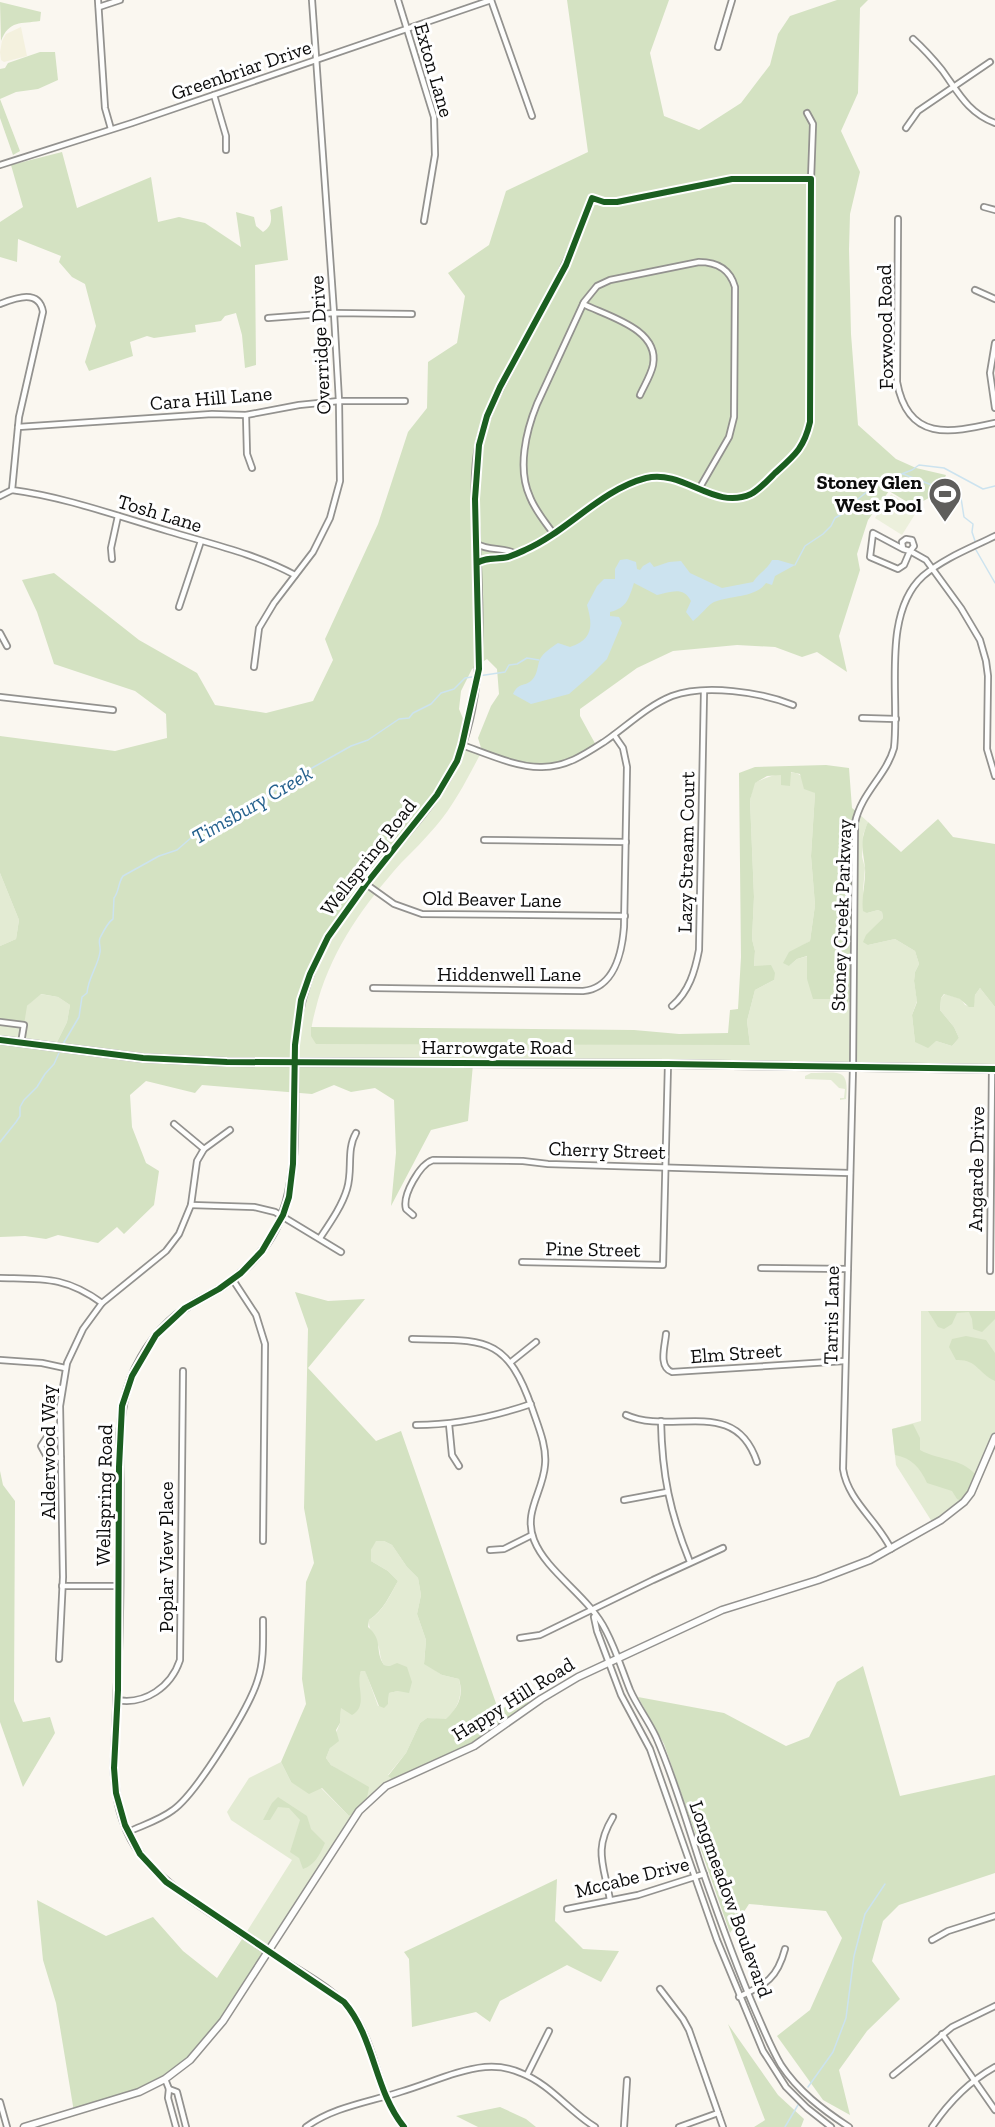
<svg xmlns="http://www.w3.org/2000/svg" width="995" height="2127" viewBox="0 0 995 2127" font-family="'Zilla Slab',serif">
<style>
.farmland{fill:#f4f1de}
.green{fill:#e3ebd3}
.forest{fill:#d4e2c2}
.pitch{fill:#ecf0dc}
.water{fill:#cce3ef}
.lines{fill:none;stroke-linecap:round;stroke-linejoin:round}
.stream{stroke:#cce3ef;stroke-width:1.5}
.minor-casing{stroke:#93928f;stroke-width:8}
.tertiary-casing{stroke:#93928f;stroke-width:9}
.secondary-casing{stroke:#8a8885;stroke-width:10}
.minor{stroke:#fefefd;stroke-width:4.5}
.tertiary{stroke:#fefefd;stroke-width:6}
.secondary{stroke:#f3f2e9;stroke-width:7}
.cycleway-casing{stroke:#fff;stroke-width:10}
.cycleway{stroke:#1b5e20;stroke-width:6}
.labels{text-anchor:middle;stroke-width:6;stroke-linejoin:round;paint-order:stroke}
.street-label{font-size:20px;fill:#0c0c0c;stroke:#fff}
.poi-label{font-size:20px;font-weight:bold;fill:#0c0c0c;stroke:#fff;text-anchor:end}
.water-label{font-size:21px;font-style:italic;fill:#25618d;stroke:#fff}
</style>
<rect width="100%" height="100%" fill="#faf7f0"/>
<polygon class="farmland" points="21,27 27,56 4,62 1,60 0,52 2,41 6,34"/>
<g class="green">
<path d="M 462,745 L 482,751 C 468,777 455,804 436,826 C 425,839 413,851 401,863 C 364,905 334,946 318,1000 C 315,1012 311,1024 311,1036 L 750,1045 L 747,1021 L 755,990 L 774,980 L 765,967 L 754,967 L 755,951 L 752,939 L 754,897 L 750,800 L 754,783 C 764,778 788,769 798,774 C 805,777 810,787 815,793 L 811,856 L 815,905 L 810,941 L 800,947 L 789,966 L 797,959 L 808,956 L 807,979 L 840,999 L 853,1002 L 854,850 L 858,813 L 868,822 L 863,835 L 862,857 L 865,868 L 863,890 L 867,913 L 878,910 L 882,912 L 883,918 L 867,935 L 868,945 L 895,939 L 915,951 L 919,964 L 915,972 L 914,981 L 917,1001 L 912,1015 L 915,1042 L 936,1041 L 952,1046 L 959,1038 L 954,1027 L 940,1010 L 941,998 L 945,994 L 961,999 L 965,1005 L 973,1007 L 975,995 L 980,988 L 995,1007 L 995,1069 L 295,1062 L 301,1000 L 328,937 Z"/>
<polygon points="0,873 19,920 16,939 0,946"/>
<polygon points="40,994 58,997 70,1005 67,1022 54,1048 0,1040 0,1022 27,1006"/>
<path d="M 811,1073 C 837,1073 850,1066 846,1099 L 840,1100 L 840,1098 L 844,1098 L 845,1089 L 839,1088 L 831,1080 L 805,1079 L 805,1076 Z"/>
<polygon points="921,1311 995,1311 995,1437 971,1493 934,1525 896,1465 892,1429 921,1421"/>
<path d="M 375,1541 L 384,1541 L 392,1545 L 407,1567 L 418,1578 L 421,1595 L 417,1614 L 426,1640 L 424,1663 L 442,1675 L 459,1679 C 463,1697 458,1707 446,1720 L 427,1718 L 420,1723 L 406,1753 L 388,1775 L 395,1781 L 367,1802 L 346,1775 L 331,1765 L 326,1758 L 340,1723 L 341,1707 L 347,1710 L 360,1692 L 358,1678 L 361,1671 L 365,1670 L 378,1706 L 388,1704 L 389,1693 L 398,1691 L 390,1666 L 384,1665 C 379,1657 381,1652 378,1645 C 375,1636 368,1630 369,1620 C 383,1612 390,1595 398,1581 L 388,1571 L 371,1561 L 371,1550 Z"/>
<polygon points="281,1762 291,1782 321,1788 349,1816 359,1811 268,1951 244,1936 292,1860 231,1820 227,1812 249,1778"/>
</g>
<g class="forest">
<polygon points="567,0 669,0 650,53 664,116 699,130 741,103 770,65 778,34 790,16 837,0 868,0 860,8 858,93 841,131 860,172 850,214 849,249 851,334 858,425 896,459 916,468 946,475 938,493 914,506 889,491 868,520 857,554 860,570 839,636 847,672 817,652 802,657 775,647 737,645 673,651 637,668 580,709 580,716 597,747 570,762 532,767 482,751 478,738 491,706 499,694 497,669 487,659 472,669 461,691 459,709 467,728 448,778 328,937 301,1000 295,1062 473,1064 468,1121 431,1130 391,1206 396,1153 394,1100 375,1088 351,1092 334,1085 312,1094 202,1085 195,1093 146,1081 130,1095 132,1127 146,1163 159,1171 154,1205 124,1234 117,1227 98,1243 58,1235 46,1239 25,1236 0,1237 0,1040 54,1048 67,1022 70,1005 58,997 41,994 27,1006 24,1025 0,1022 0,946 16,939 19,920 0,873 0,736 115,751 167,738 166,714 135,691 54,664 37,612 22,580 54,573 139,640 197,673 215,705 266,713 313,701 333,660 325,639 378,524 408,432 427,408 428,362 457,343 465,296 448,273 489,245 506,191 588,152"/>
<path d="M 0,2 L 41,12 L 40,21 C 21,24 9,20 1,41 Z"/>
<polygon points="40,52 55,52 58,80 38,89 16,92 0,99 20,151 13,155 0,118 0,69 5,68 8,63"/>
<path d="M 62,152 L 77,208 L 151,177 L 158,222 L 179,217 L 205,223 L 241,247 L 236,212 L 254,217 L 256,226 L 263,232 C 272,226 272,220 270,210 L 282,206 L 288,260 L 255,265 L 256,365 L 245,368 L 242,335 L 236,313 L 225,316 L 221,321 L 195,325 L 196,332 L 154,338 L 147,336 L 130,342 L 133,356 L 89,371 L 85,362 L 96,326 L 85,284 L 72,277 L 59,262 L 61,256 L 18,239 L 17,262 L 0,257 L 0,222 L 23,207 L 11,165 Z"/>
<polygon points="826,765 849,768 852,808 858,813 855,823 853,1003 840,999 813,999 807,979 807,956 797,959 789,966 783,963 789,952 810,941 815,905 811,856 815,793 804,789 800,774 791,772 790,786 781,785 781,775 767,776 755,783 750,800 754,897 752,939 755,951 754,966 771,965 775,973 774,980 755,990 747,1021 750,1045 316,1044 311,1036 311,1027 634,1030 679,1034 728,1033 730,1010 738,1009 741,957 739,773 755,767"/>
<path d="M 938,819 L 953,837 L 995,844 L 995,1007 L 980,988 L 975,995 L 974,1007 L 969,1007 L 960,999 L 944,994 L 941,998 L 940,1010 L 954,1027 L 959,1038 L 952,1046 L 936,1041 L 928,1048 L 915,1042 L 912,1015 L 917,1002 L 914,981 L 915,972 L 919,964 L 915,951 L 895,939 L 868,945 L 863,942 L 866,935 L 883,918 L 882,912 L 878,910 L 867,913 L 863,911 C 861,897 866,883 865,868 C 863,848 859,843 868,822 L 901,852 Z"/>
<path d="M 295,1292 L 328,1301 L 365,1299 L 308,1368 L 376,1441 L 401,1431 L 498,1709 L 541,1699 L 493,1734 L 395,1781 L 388,1776 L 406,1753 L 420,1723 L 427,1718 L 446,1719 C 458,1707 464,1697 459,1679 L 442,1675 L 424,1664 L 426,1640 L 417,1614 L 421,1595 L 418,1578 L 407,1567 L 392,1545 L 384,1541 L 376,1541 L 371,1550 L 371,1561 L 388,1571 L 398,1581 C 390,1595 383,1611 369,1620 L 368,1627 C 384,1641 374,1650 384,1665 L 390,1666 L 397,1663 L 407,1667 L 412,1682 L 409,1693 L 398,1691 L 389,1693 L 388,1704 L 384,1708 L 379,1706 L 365,1671 L 361,1671 C 355,1685 369,1706 352,1715 L 341,1708 L 340,1723 L 336,1730 L 339,1741 L 330,1748 L 326,1758 L 331,1765 L 369,1787 C 367,1802 363,1809 349,1816 L 322,1788 L 309,1794 L 291,1782 L 281,1762 L 306,1704 L 302,1679 L 306,1582 L 314,1563 L 304,1508 L 308,1329 Z"/>
<polygon points="928,1311 995,1311 995,1319 982,1332 973,1329 972,1319 969,1312 957,1313 952,1324 944,1329 938,1327"/>
<path d="M 966,1336 L 986,1340 L 995,1353 L 995,1381 C 978,1373 977,1359 956,1360 L 949,1347 L 952,1339 Z"/>
<path d="M 913,1424 L 920,1438 L 920,1450 C 940,1461 965,1458 978,1478 L 964,1502 L 957,1499 L 952,1491 L 927,1483 C 920,1468 912,1458 895,1455 L 892,1429 Z"/>
<polygon points="0,1471 3,1485 15,1501 14,1701 23,1722 50,1717 55,1733 23,1787 0,1722"/>
<polygon points="863,1666 900,1796 995,1775 995,1873 899,1905 883,1921 872,1961 900,1999 867,2031 839,2070 850,2115 823,2100 777,2036 810,2010 842,1938 826,1911 749,1904 730,1933 664,1744 638,1697 724,1713 786,1746 809,1737 837,1682"/>
<path d="M 278,1797 L 307,1816 L 311,1829 L 325,1843 C 320,1854 315,1865 303,1869 L 299,1858 L 290,1852 L 300,1820 L 289,1808 L 278,1807 L 270,1820 L 263,1820 L 272,1803 Z"/>
<polygon points="557,1879 555,1921 583,1949 619,1951 601,1982 567,1965 500,2001 490,2022 476,2012 412,2027 409,1959 404,1952"/>
<polygon points="37,1900 106,1936 153,1917 183,1951 217,1978 244,1936 268,1951 233,2006 190,2060 152,2086 74,2112 56,2003 43,1960"/>
<polygon points="728,2024 778,2095 804,2119 801,2127 754,2127 765,2120"/>
<polygon points="500,2107 526,2119 536,2127 478,2127 456,2116"/>
</g>
<polygon class="pitch" points="891,494 917,511 902,535 875,518"/>
<path class="water" d="M 627,559 L 636,562 L 637,569 L 640,570 L 643,566 L 650,562 L 654,567 L 669,562 L 681,561 L 690,573 L 722,588 L 753,582 C 759,573 767,570 772,560 L 778,560 L 795,565 L 775,576 L 772,585 L 766,583 C 755,598 731,595 714,602 C 709,604 700,616 693,621 L 686,612 L 691,601 C 683,586 671,592 657,595 L 634,583 C 629,598 627,608 610,612 L 610,616 L 619,617 L 622,623 L 607,659 L 592,674 L 569,694 L 531,704 L 513,694 C 519,682 523,687 531,681 C 538,675 537,666 540,659 C 544,652 552,647 558,643 L 570,647 C 593,639 593,626 587,605 L 597,586 L 604,579 L 615,579 L 615,569 L 620,560 Z"/>
<g class="lines">
<g class="stream">
<polyline points="903,474 937,487 944,496 951,501 955,495 961,498 964,517 973,524 972,532 975,541"/>
<polyline points="976,550 995,583"/>
<polyline points="795,565 805,546 823,534 831,526 835,518 849,510 858,499 878,483 912,470 919,465 944,468 983,489 995,486"/>
<path d="M 63,1044 L 79,1017 L 82,997 L 87,993 C 88,978 98,966 100,952 C 101,946 98,943 100,938 C 103,932 108,922 113,919 L 114,898 C 119,892 118,883 123,876 L 159,856 L 177,850 L 192,837 C 204,837 207,827 216,822 C 231,815 246,811 258,799 L 263,799 L 270,795 L 284,782 L 301,778 L 312,768 L 351,746 L 368,740 L 399,719 L 409,718 L 413,713 L 431,704 L 441,693 L 454,689 L 465,678 L 505,672 L 509,665 L 517,664 L 527,658 L 539,660"/>
<polyline points="0,1142 16,1122 20,1116 20,1107 24,1100 37,1087 45,1074 54,1064 59,1053"/>
<polyline points="808,2087 833,2052 846,2018 854,1956 865,1914 885,1884"/>
<polyline points="785,2127 798,2105"/>
</g>
<g class="minor-casing">
<g id="minor">
<polyline points="98,0 105,108 111,129"/>
<polyline points="398,0 434,117 435,155 424,221"/>
<polyline points="491,0 532,116"/>
<polyline points="99,7 120,0"/>
<path d="M 913,39 C 924,49 933,59 942,70 C 958,92 968,113 995,123"/>
<polyline points="718,47 732,0"/>
<polyline points="214,95 226,136 226,150"/>
<polyline points="807,113 813,124 811,179"/>
<polyline points="906,128 918,111 990,62"/>
<polyline points="0,165 132,123 491,0"/>
<polyline points="984,207 995,210"/>
<path d="M 898,219 L 897,382 C 908,442 950,433 995,423"/>
<polyline points="975,290 995,299"/>
<path d="M 0,304 C 16,298 39,289 43,312 L 19,417 L 12,490 C 65,497 117,516 168,531 C 211,544 256,554 295,575"/>
<path d="M 583,304 C 607,316 660,329 653,365 C 651,375 644,386 640,395"/>
<polyline points="268,318 334,313 412,314"/>
<polyline points="995,343 990,373 995,408"/>
<polyline points="246,415 247,454 252,468"/>
<polyline points="18,427 212,414 246,415 299,405 339,401 405,401"/>
<polyline points="0,496 12,490"/>
<path d="M 553,533 C 545,522 535,510 530,497 C 517,469 526,431 537,404 L 584,302 L 597,286 L 610,280 L 699,262 C 717,262 730,269 735,287 L 734,417 L 729,437 L 699,489"/>
<path d="M 477,544 C 489,551 502,547 514,553"/>
<polyline points="903,549 873,533 870,557 898,569 904,565 910,551 903,549 902,542 906,539 912,540 914,546 910,551 926,560 961,608 980,640 986,661 988,676 987,749 995,776"/>
<polyline points="112,559 111,548 118,516"/>
<polyline points="179,607 201,541"/>
<polyline points="0,633 7,646"/>
<polyline points="254,667 259,628 274,603 313,552 330,518 340,481 339,401 334,313 312,0"/>
<polyline points="0,697 113,710"/>
<polyline points="862,718 896,719"/>
<path d="M 462,745 C 485,753 518,768 542,767 C 566,767 584,755 604,742 C 626,727 647,706 672,696 C 705,684 761,692 793,705"/>
<polyline points="484,840 626,842"/>
<polyline points="366,884 394,904 422,914 625,916"/>
<path d="M 373,988 L 583,991 C 614,988 622,953 624,927 L 627,767 L 623,748 L 614,735"/>
<path d="M 672,1006 C 689,992 695,971 699,950 L 704,692"/>
<polyline points="0,1022 24,1025 21,1043"/>
<path d="M 295,1062 C 295,968 340,915 397,846 C 415,824 434,803 448,778 C 487,708 480,619 477,541 C 475,509 472,474 479,442 C 490,402 512,368 531,331 C 555,288 575,245 592,198 L 604,202 L 617,202 L 732,179 L 811,179 L 810,422 C 804,448 795,455 775,473 C 768,480 760,489 751,494 C 714,511 684,469 646,478 C 600,490 567,532 525,550 C 519,553 513,555 508,557 C 497,560 488,556 477,563"/>
<polyline points="174,1124 204,1149"/>
<polyline points="191,1205 254,1207 275,1212 341,1252"/>
<path d="M 413,1215 L 406,1209 C 402,1195 420,1164 433,1160 L 523,1161 L 548,1164 L 850,1173"/>
<path d="M 320,1238 C 330,1223 342,1206 347,1189 C 353,1170 346,1150 356,1133"/>
<polyline points="522,1262 663,1265 668,1064"/>
<polyline points="761,1268 848,1269"/>
<polyline points="990,1271 992,1069"/>
<path d="M 0,1278 C 43,1279 65,1276 102,1303"/>
<polyline points="233,1280 256,1315 265,1344 263,1541"/>
<path d="M 666,1334 C 665,1346 658,1367 672,1372 L 845,1361"/>
<path d="M 412,1339 C 482,1341 506,1333 532,1408 C 538,1426 547,1446 545,1465 C 543,1492 523,1512 534,1540 C 547,1573 589,1596 606,1631 C 616,1650 622,1670 630,1690 C 637,1706 648,1720 656,1737 C 674,1778 687,1823 701,1866 C 718,1915 735,1964 756,2012 C 764,2030 771,2048 781,2065 C 798,2091 823,2110 849,2127"/>
<polyline points="0,1360 42,1363 65,1368"/>
<polyline points="511,1362 536,1342"/>
<path d="M 626,1415 C 672,1436 735,1395 757,1462"/>
<path d="M 661,1421 C 662,1475 670,1513 690,1562"/>
<polyline points="449,1424 452,1455 459,1466"/>
<path d="M 416,1425 C 457,1425 493,1417 531,1404"/>
<polyline points="60,1434 47,1437 41,1446 46,1455 61,1458"/>
<polyline points="624,1500 667,1492"/>
<path d="M 891,1549 C 877,1520 848,1501 843,1469 L 853,1067 L 855,823 C 861,793 886,776 894,748 C 900,697 881,614 923,576 C 944,558 971,548 995,536"/>
<polyline points="490,1550 504,1549 532,1535"/>
<polyline points="62,1586 120,1586"/>
<polyline points="594,1617 597,1631 621,1695 650,1749 717,1940 763,2051 786,2087 807,2108 831,2127"/>
<polyline points="520,1638 540,1635 653,1580 723,1548"/>
<polyline points="59,1659 63,1577 60,1406 67,1363 83,1329 102,1303 166,1251 179,1234 191,1205 197,1161 204,1149 230,1130"/>
<path d="M 117,1700 C 145,1705 171,1687 180,1660 L 183,1371"/>
<path d="M 128,1832 C 143,1825 160,1820 173,1810 C 196,1794 250,1707 258,1679 C 264,1661 263,1640 263,1620"/>
<path d="M 610,1900 C 604,1865 593,1850 613,1817"/>
<polyline points="567,1909 638,1895 704,1874"/>
<polyline points="932,1940 948,1931 995,1916"/>
<path d="M 268,1951 C 296,1969 338,1989 356,2018 C 377,2052 378,2095 404,2127"/>
<polyline points="660,1989 683,2019 689,2030 723,2127"/>
<path d="M 739,1997 C 766,1984 777,1979 785,1949"/>
<polyline points="942,2034 995,2110"/>
<polyline points="527,2075 549,2031"/>
<polyline points="893,2075 952,2027 995,2006"/>
<polyline points="165,2079 169,2089 168,2098 176,2127"/>
<polyline points="169,2089 177,2092 186,2127"/>
<polyline points="0,2102 7,2127"/>
<path d="M 306,2127 C 333,2107 369,2102 400,2092 C 428,2084 456,2070 485,2067 C 497,2066 510,2068 521,2073 C 550,2084 569,2111 595,2127"/>
<polyline points="624,2127 627,2080"/>
<polyline points="679,2127 718,2113"/>
<path d="M 932,2127 C 949,2102 968,2082 995,2067"/>
</g>
</g>
<g class="tertiary-casing">
<g id="tertiary">
<path d="M 268,1951 C 249,1939 230,1925 211,1913 C 151,1873 117,1846 114,1768 C 117,1702 120,1635 120,1568 C 120,1539 120,1510 120,1482 C 119,1447 118,1411 131,1378 C 142,1351 161,1324 186,1308 C 197,1300 210,1295 222,1287 C 307,1231 293,1152 295,1062"/>
<polyline points="24,2127 139,2092 165,2079 190,2060 223,2021 359,1811 386,1786 474,1746 541,1699 578,1677 722,1610 818,1580 870,1560 941,1520 964,1502 971,1493 995,1437"/>
</g>
</g>
<g class="secondary-casing">
<polyline id="secondary" points="0,1040 143,1058 227,1062 668,1064 995,1069"/>
</g>
<use href="#minor" class="minor"/>
<use href="#tertiary" class="tertiary"/>
<use href="#secondary" class="secondary"/>
<g class="cycleway-casing">
<g id="cycleway">
<polyline points="0,1040 143,1058 227,1062 668,1064 995,1069"/>
<path d="M 404,2127 C 374,2090 375,2038 344,2002 L 166,1882 L 140,1854 L 125,1825 L 116,1793 L 114,1768 L 118,1690 L 119,1467 L 122,1406 L 132,1376 L 156,1335 L 185,1308 L 219,1289 L 241,1273 L 262,1251 L 283,1215 L 289,1197 L 293,1164 L 295,1045 L 301,1000 L 310,974 L 328,937 L 366,884 L 437,795 L 457,761 L 462,745 L 479,669 L 475,499 L 479,445 L 487,416 L 500,387 L 566,265 L 592,198 L 604,202 L 617,202 L 732,179 L 811,179 L 810,422 C 804,448 795,455 775,473 C 768,480 760,489 751,494 C 714,511 684,469 646,478 C 600,490 567,532 525,550 C 519,553 513,555 508,557 C 497,560 488,556 477,563"/>
</g>
</g>
<use href="#cycleway" class="cycleway"/>
</g>
<defs>
<g id="stadium-pin" transform="scale(1.725)"><path d="M0 17L-7.5 6A9.5 9.5 0 1 1 7.5 6Z" fill="#5f5e5c" stroke="#fff"/><path d="M0-5a6.5 5 0 1 0 0 10a6.5 5 0 1 0 0-10ZM-3.5-1.8h7v3.6h-7Z" fill="#fff"/></g>
</defs>
<g fill-rule="evenodd">
<use href="#stadium-pin" x="945" y="494"/>
</g>
<g class="labels">
<g class="street-label">
<text transform="translate(241 70) rotate(-19)" y="7">Greenbriar Drive</text>
<text transform="translate(434 70) rotate(74)" y="7">Exton Lane</text>
<text transform="translate(885 327) rotate(-91)" y="7">Foxwood Road</text>
<text transform="translate(320 345) rotate(-93)" y="7">Overridge Drive</text>
<text transform="translate(211 398) rotate(-5)" y="7">Cara Hill Lane</text>
<text transform="translate(160 513) rotate(17)" y="7">Tosh Lane</text>
<text transform="translate(686 852) rotate(-89)" y="7">Lazy Stream Court</text>
<text transform="translate(368 857) rotate(-52)" y="7">Wellspring Road</text>
<text transform="translate(492 899) rotate(1)" y="7">Old Beaver Lane</text>
<text transform="translate(841 915) rotate(-88)" y="7">Stoney Creek Parkway</text>
<text x="509" y="981">Hiddenwell Lane</text>
<text x="497" y="1054">Harrowgate Road</text>
<text transform="translate(607 1150) rotate(2)" y="7">Cherry Street</text>
<text transform="translate(976 1169) rotate(-89)" y="7">Angarde Drive</text>
<text transform="translate(593 1249) rotate(1)" y="7">Pine Street</text>
<text transform="translate(831 1315) rotate(-89)" y="7">Tarris Lane</text>
<text transform="translate(736 1353) rotate(-4)" y="7">Elm Street</text>
<text transform="translate(48 1452) rotate(-90)" y="7">Alderwood Way</text>
<text transform="translate(104 1495) rotate(-89)" y="7">Wellspring Road</text>
<text transform="translate(166 1557) rotate(-90)" y="7">Poplar View Place</text>
<text transform="translate(513 1699) rotate(-32)" y="7">Happy Hill Road</text>
<text transform="translate(632 1877) rotate(-14)" y="7">Mccabe Drive</text>
<text transform="translate(731 1899) rotate(70)" y="7">Longmeadow Boulevard</text>
</g>
<g class="poi-label">
<text x="922" y="489">Stoney Glen<tspan x="922" dy="23">West Pool</tspan></text>
</g>
<g class="water-label">
<text transform="translate(252 805) rotate(-30)" y="7">Timsbury Creek</text>
</g>
</g>
</svg>
